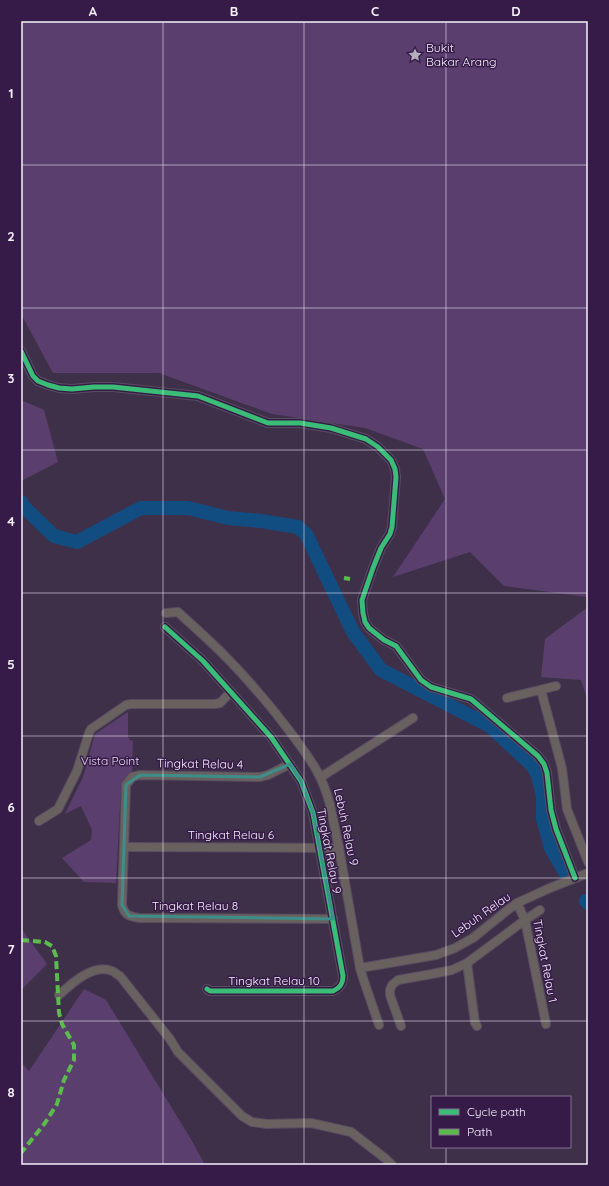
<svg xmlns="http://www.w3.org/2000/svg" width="609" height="1186" viewBox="0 0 609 1186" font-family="Quicksand,sans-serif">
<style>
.green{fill:#5a3f6e}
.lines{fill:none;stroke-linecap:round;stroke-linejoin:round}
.river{stroke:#124d82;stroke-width:14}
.street-casing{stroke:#584d60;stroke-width:10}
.street{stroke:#69615f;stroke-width:8}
.quiet{stroke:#5cbc4b;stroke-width:4;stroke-dasharray:8 4;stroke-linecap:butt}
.cycleway-casing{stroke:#361b49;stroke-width:8}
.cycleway{stroke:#3abd76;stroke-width:5}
.marked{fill:none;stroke:#3d8e8a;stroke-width:3;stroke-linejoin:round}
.grid{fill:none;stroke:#f6f0fb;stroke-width:1;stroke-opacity:0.55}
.labels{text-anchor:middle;stroke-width:3;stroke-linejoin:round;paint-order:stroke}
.poi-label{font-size:12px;fill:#f6f0fb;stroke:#361b49;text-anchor:start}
.park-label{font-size:12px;fill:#e6daf1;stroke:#361b49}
.street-label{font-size:12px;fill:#f6f0fb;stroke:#361b49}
.neatline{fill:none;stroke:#f6f0fb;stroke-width:1.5}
.grid-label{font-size:13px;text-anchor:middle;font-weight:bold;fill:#f6f0fb}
</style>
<rect width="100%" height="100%" fill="#3f304a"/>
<g class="green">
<polygon points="21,21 588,21 588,597 504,586 470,552 393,577 445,499 423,449 365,428 272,414 159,373 53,373 21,314"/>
<polygon points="21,400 44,410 58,462 21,481"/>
<polygon points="588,607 588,701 581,680 541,677 545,639"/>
<polygon points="128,712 128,737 130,740 133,741 132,772 124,779 121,785 116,883 84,882 62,858 91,840 92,830 81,806 65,814 83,777 95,734"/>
<polygon points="21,928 47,964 21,990"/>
<polygon points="84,989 106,1000 192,1141 205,1165 21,1165 21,1062 29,1071"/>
</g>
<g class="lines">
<g class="river">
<polyline points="21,502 23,506 54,536 77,542 141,508 188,508 228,518 261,521 298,527 306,534 353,632 381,670 490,726 533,766 538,776 543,797 543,819 551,848 565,872"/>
<polyline points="586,901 588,903"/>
</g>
<g class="street-casing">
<g id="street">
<polyline points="21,351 33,376 38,381 48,385 59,388 72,389 94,387 113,387 198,396 268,423 300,423 331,428 366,439 378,447 391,460 395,469 396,477 392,527 390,534 381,548 373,568 362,600 363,613 365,622 369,628 384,640 396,646 421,680 431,687 471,699 538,756 544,764 547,773 551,810 556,829 575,878"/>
<path d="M 166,613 L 178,612 C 193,626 208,639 223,654 C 247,678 270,705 291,733 C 309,758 322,773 330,805 L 339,848 L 360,968 L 363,978 L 379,1025"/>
<path d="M 165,627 L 203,661 L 271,737 L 301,781 L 313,813 L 343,976 C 343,984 340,988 333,991 L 210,991 L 207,989"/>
<polyline points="541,690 562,768 567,809 588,862"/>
<polyline points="507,698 556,686"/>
<path d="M 290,764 L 268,775 L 260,777 L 140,775 L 132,777 L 126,785 L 122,905 C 125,916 129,916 139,918 L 333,919"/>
<polyline points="321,777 413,718"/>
<polyline points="39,821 58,809 77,771 89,733 91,729 126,705 131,704 215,704 220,703 231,692"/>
<polyline points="124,847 339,848"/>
<polyline points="517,903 525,920 546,1024"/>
<polyline points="467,963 475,1023 477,1026"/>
<polyline points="360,968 436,955 455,948 473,938 504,913 517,903 550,888 588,873"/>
<path d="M 59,995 C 71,984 93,963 112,971 C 115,972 117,975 120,976 L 170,1039 L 178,1052 L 242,1116 L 252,1122 L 267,1124 L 311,1123 L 351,1132 L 386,1159 L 392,1165"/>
<polyline points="401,1026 390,995 390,990 392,985 398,980 432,974 452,970 467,963 525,920 540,910"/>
</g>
</g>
<use href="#street" class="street"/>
<g class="quiet">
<polyline points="344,578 350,579"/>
<polyline points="21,940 45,942 52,946 56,956 59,1013 62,1024 74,1045 74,1060 64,1080 57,1104 45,1123 21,1153"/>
</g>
<g class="cycleway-casing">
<g id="cycleway">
<polyline points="21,351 33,376 38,381 48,385 59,388 72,389 94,387 113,387 198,396 268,423 300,423 331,428 366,439 378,447 391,460 395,469 396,477 392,527 390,534 381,548 373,568 362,600 363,613 365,622 369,628 384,640 396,646 421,680 431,687 471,699 538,756 544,764 547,773 551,810 556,829 575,878"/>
<path d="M 165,627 L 203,661 L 271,737 L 301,781 L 313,813 L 343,976 C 343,984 340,988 333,991 L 210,991 L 207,989"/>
</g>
</g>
<use href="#cycleway" class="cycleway"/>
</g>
<path class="marked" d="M 290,764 L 301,781 L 313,813 L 333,919 L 129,916 L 122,905 L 126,785 L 140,775 L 260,777 Z"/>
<path class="grid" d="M 163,21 L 163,1165M 304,21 L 304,1165M 446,21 L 446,1097M 21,165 L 588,165M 21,308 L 588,308M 21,450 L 588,450M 21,593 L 588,593M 21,736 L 588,736M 21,878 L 588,878M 21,1021 L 588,1021M 446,1147 L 446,1165"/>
<defs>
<g id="sight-bare" transform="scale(1.08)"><path d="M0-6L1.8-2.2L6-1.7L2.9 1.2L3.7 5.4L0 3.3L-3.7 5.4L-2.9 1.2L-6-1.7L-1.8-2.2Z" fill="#b6adbd" stroke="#361b49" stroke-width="2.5" paint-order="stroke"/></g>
</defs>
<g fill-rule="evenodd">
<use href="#sight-bare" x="415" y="55"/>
</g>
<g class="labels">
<g class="poi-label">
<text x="426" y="52">Bukit<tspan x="426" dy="14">Bakar Arang</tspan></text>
</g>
<g class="park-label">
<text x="110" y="765">Vista Point</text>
</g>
<g class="street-label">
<text transform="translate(200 764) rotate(1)" y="4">Tingkat Relau 4</text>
<text transform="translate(346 827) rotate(78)" y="4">Lebuh Relau 9</text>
<text x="231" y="839">Tingkat Relau 6</text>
<text transform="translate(329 851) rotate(79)" y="4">Tingkat Relau 9</text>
<text x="195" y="910">Tingkat Relau 8</text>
<text transform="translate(481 915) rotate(-35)" y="4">Lebuh Relau</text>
<text transform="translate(545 961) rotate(79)" y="4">Tingkat Relau 1</text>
<text x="274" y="985">Tingkat Relau 10</text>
</g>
</g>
<rect width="609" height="1186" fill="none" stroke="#361b49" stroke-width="44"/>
<rect x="431" y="1096" width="140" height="52" fill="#361b49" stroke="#837090"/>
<rect x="439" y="1109" width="20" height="6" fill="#3abd76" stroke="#837090"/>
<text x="467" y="1116" font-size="12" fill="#f6f0fb">Cycle path</text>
<rect x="439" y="1129" width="20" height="6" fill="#5cbc4b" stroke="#837090"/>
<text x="467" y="1136" font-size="12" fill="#f6f0fb">Path</text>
<rect x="22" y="22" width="565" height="1142" class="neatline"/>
<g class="grid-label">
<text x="93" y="16">A</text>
<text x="234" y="16">B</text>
<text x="375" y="16">C</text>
<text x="516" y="16">D</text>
<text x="11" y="98">1</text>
<text x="11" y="241">2</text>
<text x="11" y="383">3</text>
<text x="11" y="526">4</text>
<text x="11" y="669">5</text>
<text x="11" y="812">6</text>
<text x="11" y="954">7</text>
<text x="11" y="1097">8</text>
</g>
</svg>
